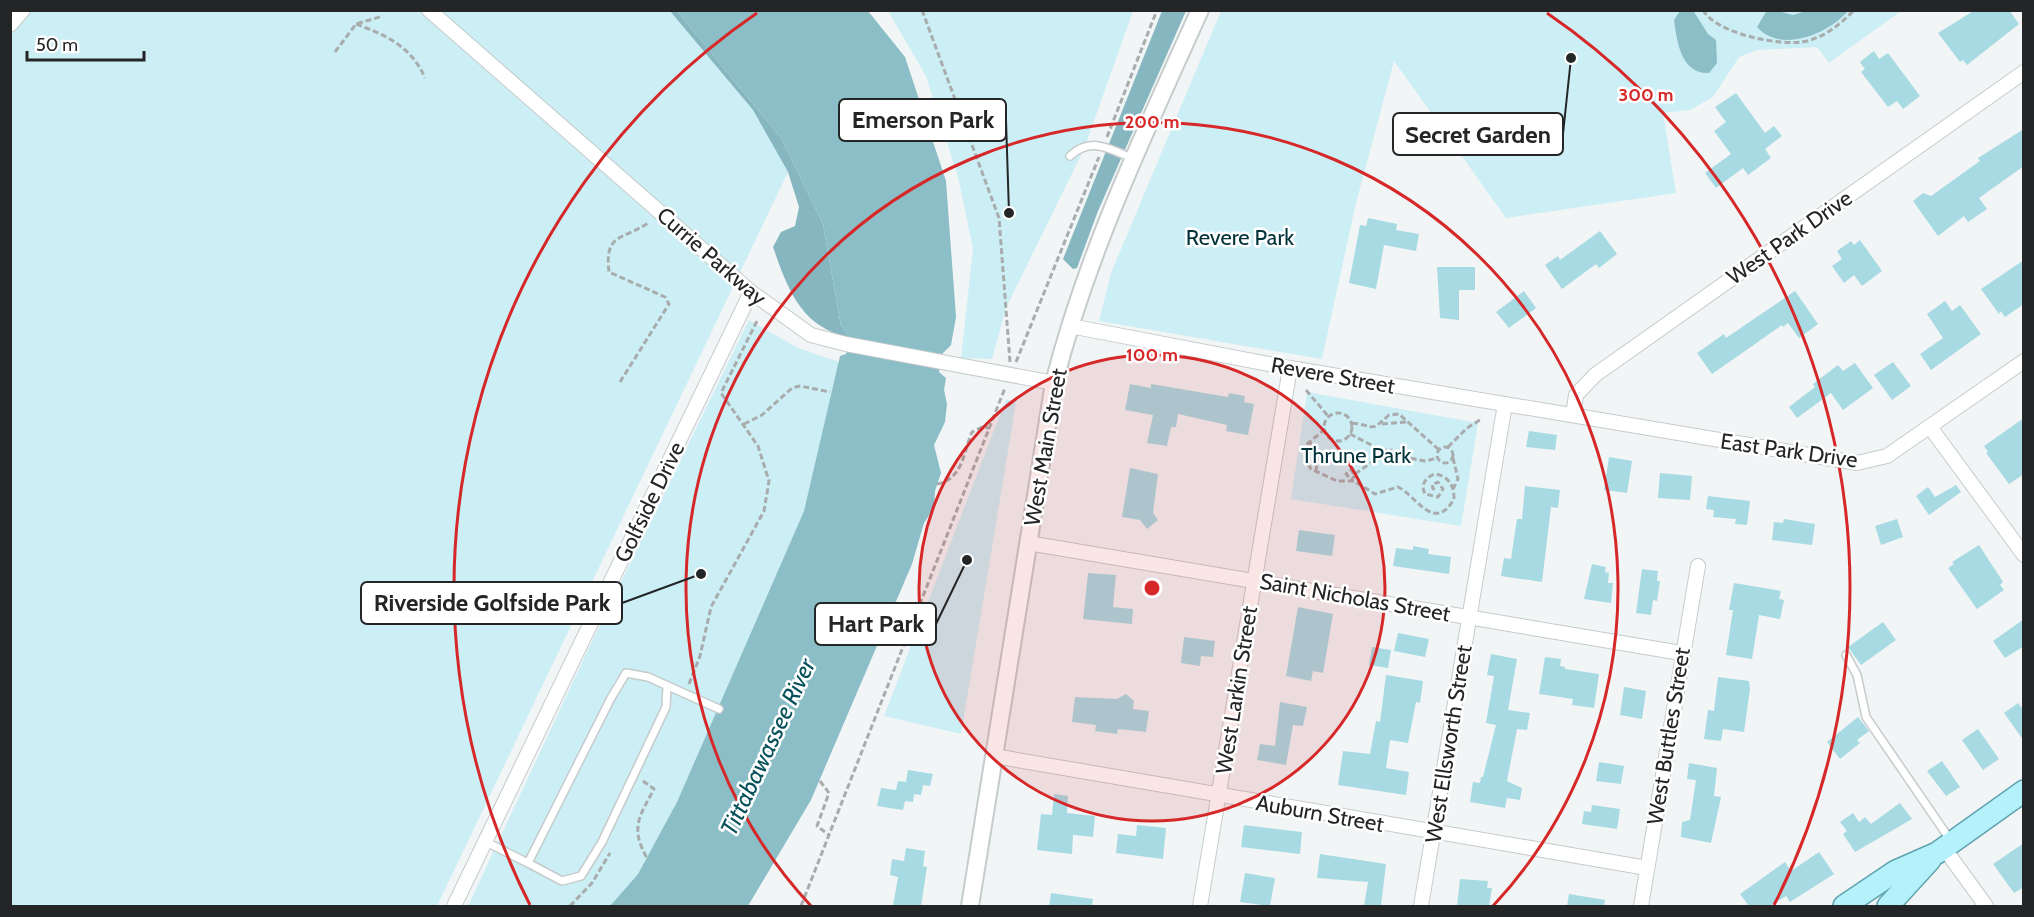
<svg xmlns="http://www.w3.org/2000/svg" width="2034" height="917" viewBox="0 0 2034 917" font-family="Cabin,sans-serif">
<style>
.green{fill:#cceef5}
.forest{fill:#86b7c0}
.water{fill:#8cbec7}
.building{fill:#a8dae3}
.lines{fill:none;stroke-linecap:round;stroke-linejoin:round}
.service-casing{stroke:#c6cbcc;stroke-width:10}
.minor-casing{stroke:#c6cbcc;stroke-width:16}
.tertiary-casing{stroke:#c6cbcc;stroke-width:20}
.primary-casing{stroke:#60a3af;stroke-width:24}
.path{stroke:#a9acad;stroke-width:3;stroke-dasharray:6 3;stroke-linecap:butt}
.service{stroke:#fff;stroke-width:7}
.minor{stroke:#fff;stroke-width:14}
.tertiary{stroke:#fff;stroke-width:16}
.primary{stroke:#b3f1fb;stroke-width:21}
.ring{fill:none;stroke:#d62828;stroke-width:3}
.labels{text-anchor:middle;stroke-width:5;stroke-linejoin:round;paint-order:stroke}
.park-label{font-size:22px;fill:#003239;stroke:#fff}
.street-label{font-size:22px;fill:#242526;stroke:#fff}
.water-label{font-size:24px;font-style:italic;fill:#06505b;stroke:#fff}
.centre{fill:#d62828;stroke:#fff;stroke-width:3}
.ring-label{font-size:18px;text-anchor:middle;font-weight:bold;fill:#d62828;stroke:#fff;stroke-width:5;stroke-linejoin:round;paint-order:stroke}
.leader{fill:none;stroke:#242526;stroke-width:2}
.callout-dot{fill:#242526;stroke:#fff;stroke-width:2}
.callout{fill:#fff;stroke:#242526;stroke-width:2}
.callout-label{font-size:24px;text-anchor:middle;font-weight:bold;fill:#242526}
</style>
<rect width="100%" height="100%" fill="#f1f5f6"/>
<g class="green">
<polygon points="10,11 670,11 753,110 788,172 437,906 11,906"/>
<polygon points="888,11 1133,11 1084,149 1006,308 992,359 961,358 973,249 958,177 926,76"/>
<polygon points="1221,11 1901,11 1829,63 1817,47 1757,50 1739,57 1713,97 1690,110 1663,113 1676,193 1506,218 1394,61 1355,207 1322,359 1099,321 1111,273"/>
<polygon points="749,320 798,348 839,362 804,511 677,802 638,874 610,906 468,906 594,637"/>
<polygon points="1307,392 1478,423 1461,526 1291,499"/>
<polygon points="1006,399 1016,403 961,734 884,716"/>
</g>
<g class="forest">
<path d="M 670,11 L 677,11 L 781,138 L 823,224 L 841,326 L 850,338 C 801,327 788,290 773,247 L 781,232 L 795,226 L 799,207 L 788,172 L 753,110 Z"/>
<polygon points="1162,11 1186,11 1098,211 1077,268 1073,269 1063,259"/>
</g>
<g class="water">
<polygon points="677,11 868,11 905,57 946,181 956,317 951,345 942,354 939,372 946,378 944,390 947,404 945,422 934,445 941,473 935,491 934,508 924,523 912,564 811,800 748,906 610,906 638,874 677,802 804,511 840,356 846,354 850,338 841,326 823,224 781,138"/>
<path d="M 1680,11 L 1694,12 L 1708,34 L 1716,40 L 1717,63 L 1709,73 C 1681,74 1677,42 1674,20 Z"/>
<path d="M 1778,11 L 1793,15 L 1806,11 L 1848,11 C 1828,34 1781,54 1757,27 L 1766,12 Z"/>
</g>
<g class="building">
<polygon points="1975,10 2009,10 2019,24 1967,65 1963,60 1960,62 1938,33"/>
<polygon points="1874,51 1879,59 1888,53 1920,96 1903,109 1897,101 1888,107 1861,72 1865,69 1860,62"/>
<polygon points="1736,93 1765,133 1774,126 1782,136 1765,149 1771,158 1748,175 1743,168 1716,188 1705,173 1731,154 1714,131 1726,122 1715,107"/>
<polygon points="2024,129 2024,166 1979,198 1987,209 1968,222 1964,216 1938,236 1913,201 1923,193 1931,196 1980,161 1978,158"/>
<polygon points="1368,218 1397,224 1396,230 1419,234 1416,251 1384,245 1376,289 1349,283 1360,225 1366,226"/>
<polygon points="1600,231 1617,254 1599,268 1596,264 1562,289 1545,265 1558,256 1560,260"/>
<polygon points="1860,240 1882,271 1862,286 1854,275 1844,283 1832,266 1842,259 1837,251 1851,241 1854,245"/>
<polygon points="2024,260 2024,304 2005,317 2001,311 1999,314 1981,289"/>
<polygon points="1437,267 1475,267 1475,290 1459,290 1459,320 1440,318"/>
<polygon points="1524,291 1536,308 1509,328 1496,312"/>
<polygon points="1795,291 1818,324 1799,338 1788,323 1783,327 1782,325 1712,374 1697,353 1724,334 1726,338"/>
<polygon points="1945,301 1952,311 1960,305 1981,334 1931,370 1920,354 1943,338 1927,314"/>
<polygon points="1893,362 1911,386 1892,400 1874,375"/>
<polygon points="1855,363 1873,388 1843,410 1831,393 1797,418 1789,407 1815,387 1813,384 1838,365 1843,371"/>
<polygon points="1130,384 1151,388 1151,384 1228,397 1229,393 1245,396 1244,402 1254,404 1248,435 1226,431 1227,425 1178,414 1176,427 1171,427 1167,446 1147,443 1153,415 1125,410"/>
<polygon points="2024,418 2024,474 2009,484 1986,453 1988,452 1984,446"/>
<polygon points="1529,431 1557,435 1555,450 1526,447"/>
<polygon points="1609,457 1632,461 1627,493 1604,490"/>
<polygon points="1130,468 1158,474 1153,513 1158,520 1147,529 1140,520 1122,517"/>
<polygon points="1660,473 1692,476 1690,500 1658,498"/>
<polygon points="1956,485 1961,492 1929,515 1916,496 1928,487 1935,497"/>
<polygon points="1525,486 1560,490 1558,508 1551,507 1542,582 1501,576 1504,558 1511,559 1517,519 1522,519"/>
<polygon points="1708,496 1750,501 1747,525 1735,524 1736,519 1713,517 1714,510 1706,509"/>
<polygon points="1784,519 1815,524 1812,545 1772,540 1774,522 1783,523"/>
<polygon points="1897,519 1903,537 1881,545 1875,526"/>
<polygon points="1299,530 1335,535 1332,556 1296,551"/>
<polygon points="1979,545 2003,582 2000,585 2004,590 1977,609 1948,568 1954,564 1952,562"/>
<polygon points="1413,546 1429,549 1428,554 1451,557 1449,574 1393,566 1396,548 1413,550"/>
<polygon points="1592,564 1606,567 1605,572 1609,573 1608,583 1613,583 1611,603 1584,599"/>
<polygon points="1642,569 1658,571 1657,581 1660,581 1657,601 1653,600 1651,615 1636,613"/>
<polygon points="1088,573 1116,575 1113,607 1133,609 1132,624 1083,619"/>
<polygon points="1734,583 1781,591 1779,599 1784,600 1780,619 1759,615 1752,659 1726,655 1733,610 1729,610"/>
<polygon points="1298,607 1333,614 1323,673 1313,671 1311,681 1286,676"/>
<polygon points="2024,619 2024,646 2005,658 1993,641"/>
<polygon points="1883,622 1896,640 1861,665 1848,647"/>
<polygon points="1398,633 1429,639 1425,657 1394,651"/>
<polygon points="1184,637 1215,641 1213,657 1201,656 1200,666 1181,663"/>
<polygon points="1372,647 1391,650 1388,668 1369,665"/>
<polygon points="1491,654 1517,659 1508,710 1530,713 1527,730 1517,729 1507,781 1522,788 1520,800 1507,798 1505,808 1470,802 1473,782 1480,783 1481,777 1483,777 1496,725 1486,723 1494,676 1487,675"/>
<polygon points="1545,657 1561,659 1560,666 1565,667 1565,669 1599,674 1594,708 1572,705 1573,699 1539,694"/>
<polygon points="1386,675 1423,681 1420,703 1416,702 1408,743 1390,740 1386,768 1409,772 1406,795 1338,785 1343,751 1370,754 1376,721 1380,722"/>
<polygon points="1718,677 1749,681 1750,689 1744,732 1723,729 1721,741 1704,739 1708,710 1714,711"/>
<polygon points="1624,687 1646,691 1642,719 1620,715"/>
<polygon points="1126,694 1134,701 1133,709 1149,711 1146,732 1118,729 1117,734 1095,731 1096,725 1072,722 1075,697 1117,699"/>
<polygon points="1280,702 1307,707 1303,726 1293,725 1286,765 1257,760 1260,744 1275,746"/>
<polygon points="2018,703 2024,711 2024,741 2004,713"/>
<polygon points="1858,717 1869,731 1857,740 1860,743 1840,759 1827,742"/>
<polygon points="1978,729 1999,759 1983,770 1962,740"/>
<polygon points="1942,761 1960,787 1946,796 1927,771"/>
<polygon points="1599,762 1624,766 1621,784 1596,781"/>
<polygon points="1689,763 1717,768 1714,796 1721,797 1711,843 1681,837 1682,822 1690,820 1696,780 1687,779"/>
<polygon points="908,770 933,774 930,786 923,785 921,795 914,794 913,802 905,801 903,810 877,806 881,788 896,790 898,781 906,782"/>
<polygon points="1054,794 1068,796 1067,813 1095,816 1093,837 1073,835 1072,854 1037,850 1041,814 1052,815"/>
<polygon points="1900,803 1912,819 1855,852 1843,834 1847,831 1840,822 1853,813 1859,822 1865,817 1871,824"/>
<polygon points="1592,805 1620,809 1617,829 1582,824 1584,811 1591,812"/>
<polygon points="1137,825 1166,828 1163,859 1116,853 1118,834 1136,836"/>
<polygon points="1244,825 1302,832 1300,854 1241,847"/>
<polygon points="2024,843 2024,887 2014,893 1993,864"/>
<polygon points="906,848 925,851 923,866 927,867 921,906 893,906 898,877 890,875 892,859 904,861"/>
<polygon points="1819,852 1834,874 1790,902 1786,896 1770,906 1749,906 1740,894 1785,862 1791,871"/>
<polygon points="1320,854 1386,864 1381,906 1364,906 1368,882 1317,878"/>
<polygon points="1245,873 1275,878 1270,906 1240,902"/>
<polygon points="1460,879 1488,881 1487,888 1492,888 1489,906 1457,906"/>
<polygon points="1051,893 1093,899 1092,906 1049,906"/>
<polygon points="1569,894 1605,900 1604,906 1567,906"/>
</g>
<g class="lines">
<g class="service-casing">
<g id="service">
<path d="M 1070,156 C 1091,136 1110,149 1134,159"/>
<polyline points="1846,655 1857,675 1866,717 1951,841"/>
<polyline points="484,841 528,863 611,698 626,673 648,677 719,709"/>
<polyline points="528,863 562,881 581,876 602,842 666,707 667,686"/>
</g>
</g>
<g class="minor-casing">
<g id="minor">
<polyline points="429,10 751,292 811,335 846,344 1054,383"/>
<polyline points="10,25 23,10"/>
<polyline points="1070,326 1290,368 1857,463 1887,456 2024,361"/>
<polyline points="1573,415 1576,395 1595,375 2024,72"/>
<polyline points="1930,427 2024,555"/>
<polyline points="1028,543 1681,653"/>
<polyline points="994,756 1647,868"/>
<polyline points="1944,848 1986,906"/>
<polyline points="454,906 751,292"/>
<polyline points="1200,906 1290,368"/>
<polyline points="1421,906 1505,404"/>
<polyline points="1641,906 1698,566"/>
</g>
</g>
<g class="tertiary-casing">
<path id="tertiary" d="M 970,906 L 1054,383 C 1087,253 1145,132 1200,10"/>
</g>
<g class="primary-casing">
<g id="primary">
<polyline points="1844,906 1896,871 1937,853 2024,791"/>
<polyline points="1888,906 1930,860"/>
</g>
</g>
<g class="path">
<polyline points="922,10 999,218 1010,362"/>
<path d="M 1703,10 C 1716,34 1782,47 1807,41 C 1826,36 1841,24 1854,10"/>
<path d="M 356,24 C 386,35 412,47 425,78"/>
<polyline points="335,52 356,24 383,16"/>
<polyline points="1107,137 1157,10"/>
<polyline points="1016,362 1099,157"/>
<path d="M 620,382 L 669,304 L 665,297 L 609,272 C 604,232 624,240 648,223"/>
<polyline points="1306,390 1328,416"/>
<circle cx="1338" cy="427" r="14"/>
<path d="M 1352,423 C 1378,426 1369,433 1389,415 L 1399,414 L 1439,450"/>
<polyline points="744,424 762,415 792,388 800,386 830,392"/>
<polyline points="1382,424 1406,422"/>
<path d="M 1325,429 L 1306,445 L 1305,459 L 1311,469 L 1337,481 L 1354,481 L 1375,494 L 1398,487 C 1416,495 1434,534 1454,499 C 1454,486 1449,476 1435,474 C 1426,477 1420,484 1425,494 L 1438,497 L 1443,489 L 1438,482 L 1432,485 L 1433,489 L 1435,488"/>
<polyline points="1350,434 1383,451"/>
<polyline points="1309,441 1318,456 1316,471"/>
<circle cx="1445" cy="455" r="8"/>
<polyline points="1448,447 1467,428 1480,420"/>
<circle cx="1388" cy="455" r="5.5"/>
<polyline points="1393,455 1425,461 1438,458"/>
<polyline points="1453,458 1458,479 1453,489"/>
<polyline points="1355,474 1375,460 1383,458"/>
<polyline points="1351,481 1355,475 1351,470 1346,474 1351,479"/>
<path d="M 937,484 C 963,479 963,453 972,432 L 982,427 L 990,428"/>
<polyline points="689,684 700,656 711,607 764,511 769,481 758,446 721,393 758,319"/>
<path d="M 643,781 L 654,789 C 639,817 630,828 647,858"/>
<polyline points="820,781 829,793 817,826 829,835"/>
<polyline points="570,906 592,883 610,853"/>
<polyline points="801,906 1005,388"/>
</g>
<use href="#service" class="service"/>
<use href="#minor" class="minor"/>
<use href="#tertiary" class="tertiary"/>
<use href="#primary" class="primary"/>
</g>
<circle cx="1152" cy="588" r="233" fill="#d62828" fill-opacity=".12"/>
<g class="ring">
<circle cx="1152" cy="588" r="233"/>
<path d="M811 906A466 466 0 1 1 1493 906"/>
<path d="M530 905A698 698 0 0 1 757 13M1547 13A698 698 0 0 1 1774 905"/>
</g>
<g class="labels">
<g class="park-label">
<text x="1240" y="245">Revere Park</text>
<text x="1356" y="463">Thrune Park</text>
</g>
<g class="street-label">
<text transform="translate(1789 237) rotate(-35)" y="8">West Park Drive</text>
<text transform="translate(712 256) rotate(41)" y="8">Currie Parkway</text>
<text transform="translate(1333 375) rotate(10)" y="8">Revere Street</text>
<text transform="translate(1045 447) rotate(-80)" y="8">West Main Street</text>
<text transform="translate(1789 450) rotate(8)" y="8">East Park Drive</text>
<text transform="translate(649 502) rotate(-64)" y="8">Golfside Drive</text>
<text transform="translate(1355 597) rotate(10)" y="8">Saint Nicholas Street</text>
<text transform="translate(1236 690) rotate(-81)" y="8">West Larkin Street</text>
<text transform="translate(1668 736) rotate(-81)" y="8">West Buttles Street</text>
<text transform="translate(1448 744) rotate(-81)" y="8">West Ellsworth Street</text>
<text transform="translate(1320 813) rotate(10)" y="8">Auburn Street</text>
</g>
<g class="water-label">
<text transform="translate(768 747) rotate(-65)" y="8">Tittabawassee River</text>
</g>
</g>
<circle cx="1152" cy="588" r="9" class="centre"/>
<g class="ring-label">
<text x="1646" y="101">300 m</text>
<text x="1152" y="128">200 m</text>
<text x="1152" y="361">100 m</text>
</g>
<path class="leader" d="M1009 213L1006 120M1571 58L1563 134M701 574L622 603M967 560L936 624"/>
<g class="callout-dot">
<circle cx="1009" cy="213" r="6"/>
<circle cx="1571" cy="58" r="6"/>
<circle cx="701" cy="574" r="6"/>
<circle cx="967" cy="560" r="6"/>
</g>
<g class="callout">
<rect x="839" y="99" width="167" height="42" rx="6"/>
<rect x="1393" y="113" width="170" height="42" rx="6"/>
<rect x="361" y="582" width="261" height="42" rx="6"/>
<rect x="815" y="603" width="121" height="42" rx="6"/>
</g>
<g class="callout-label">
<text x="923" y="128">Emerson Park</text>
<text x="1478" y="143">Secret Garden</text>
<text x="492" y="611">Riverside Golfside Park</text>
<text x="876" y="632">Hart Park</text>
</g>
<rect width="2034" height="917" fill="none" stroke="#242526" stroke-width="24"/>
<path d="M27 51v9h117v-9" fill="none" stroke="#242526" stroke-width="3"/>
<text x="36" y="51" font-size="18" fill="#242526" stroke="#ffffff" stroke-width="4.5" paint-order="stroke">50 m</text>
</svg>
